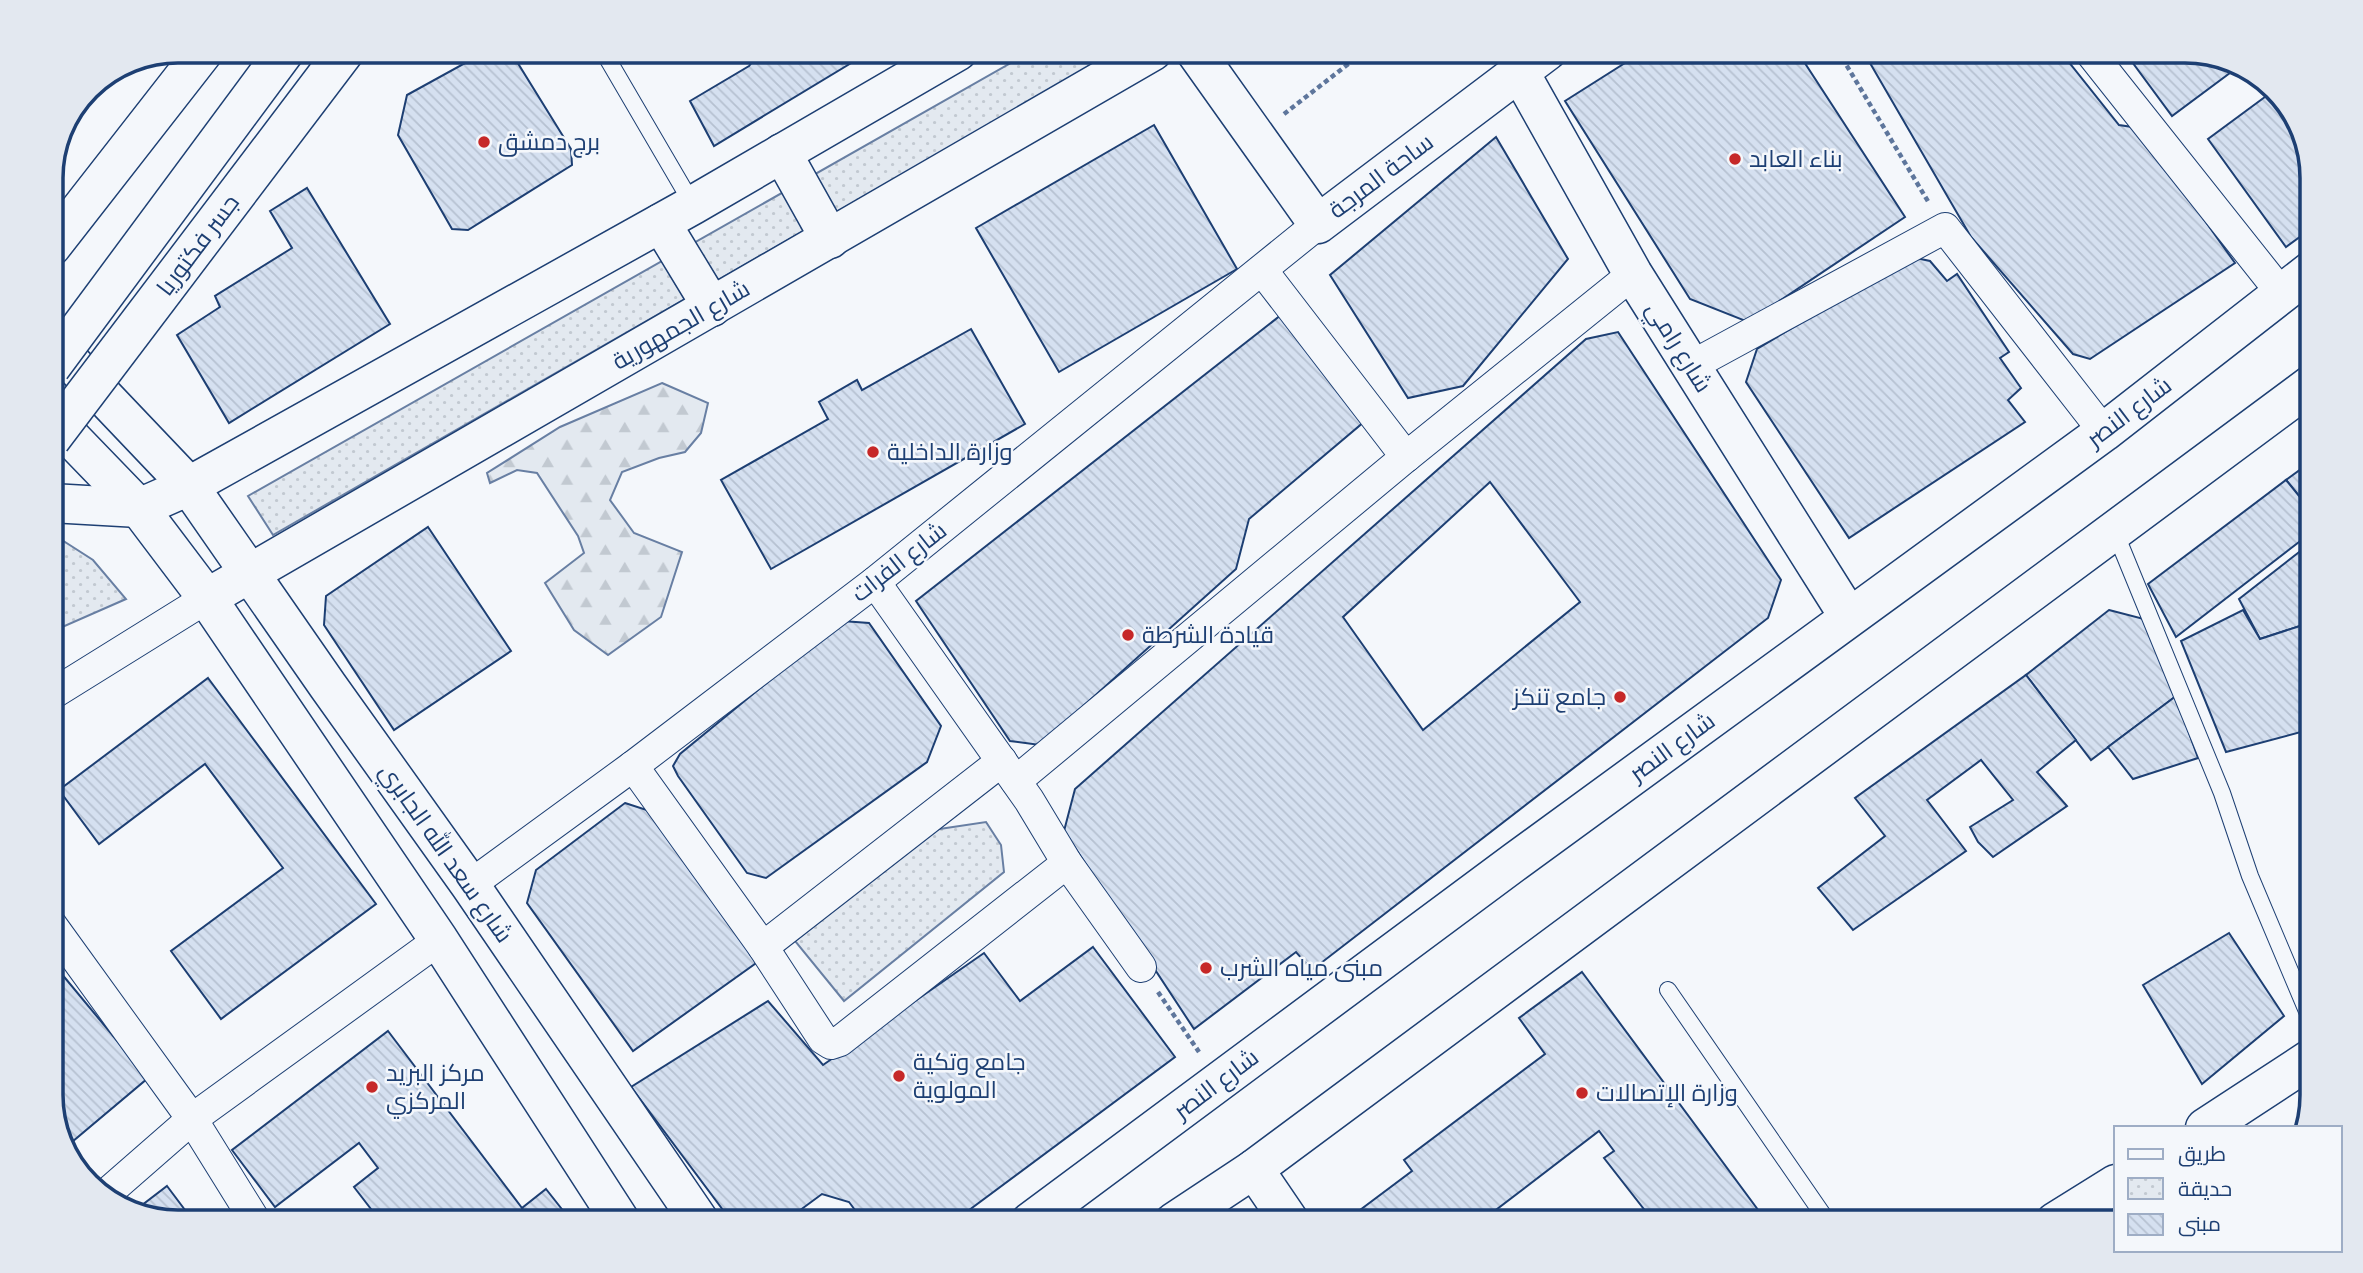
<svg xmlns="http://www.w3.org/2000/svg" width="2363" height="1273" viewBox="0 0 2363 1273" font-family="'Archivo Narrow',Cairo,sans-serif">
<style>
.forest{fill:url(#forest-firs);stroke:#687fa3;stroke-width:2}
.park{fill:url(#park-dots);stroke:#687fa3;stroke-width:2}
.building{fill:url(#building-back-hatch);stroke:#1d3f73;stroke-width:2;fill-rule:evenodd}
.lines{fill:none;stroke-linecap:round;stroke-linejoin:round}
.service-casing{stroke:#1d3f73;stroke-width:18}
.minor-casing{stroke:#1d3f73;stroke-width:32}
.secondary-casing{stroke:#1d3f73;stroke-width:41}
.primary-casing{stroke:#1d3f73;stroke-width:41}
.trunk-casing{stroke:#1d3f73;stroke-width:41}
.path{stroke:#5e769c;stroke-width:4.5;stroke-dasharray:5 3.5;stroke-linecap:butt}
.service{stroke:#f4f7fb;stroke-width:16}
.minor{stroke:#f4f7fb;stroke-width:30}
.secondary{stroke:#f4f7fb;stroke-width:38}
.primary{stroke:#f4f7fb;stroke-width:38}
.trunk{stroke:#f4f7fb;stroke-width:38}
.trunk-bridge-casing{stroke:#1d3f73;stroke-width:41;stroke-linecap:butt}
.trunk-bridge{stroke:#f4f7fb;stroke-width:38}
.poi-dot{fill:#c62828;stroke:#f4f7fb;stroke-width:2.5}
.labels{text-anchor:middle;stroke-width:5;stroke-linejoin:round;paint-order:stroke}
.poi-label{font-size:24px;fill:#1d3f73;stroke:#f4f7fb;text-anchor:start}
.street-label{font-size:24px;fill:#1d3f73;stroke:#f4f7fb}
.rim{fill:none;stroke:#1d3f73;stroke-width:3.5}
</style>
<defs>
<pattern id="forest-firs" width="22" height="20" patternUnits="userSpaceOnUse" patternTransform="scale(1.75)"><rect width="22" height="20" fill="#e3e9f0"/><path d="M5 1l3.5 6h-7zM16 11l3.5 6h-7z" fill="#c2c9d1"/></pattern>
<pattern id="park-dots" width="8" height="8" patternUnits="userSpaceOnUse" patternTransform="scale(1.75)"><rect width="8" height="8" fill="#e3e9f0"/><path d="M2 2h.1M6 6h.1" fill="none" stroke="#c2c9d1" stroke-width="1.8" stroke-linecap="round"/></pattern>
<pattern id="building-back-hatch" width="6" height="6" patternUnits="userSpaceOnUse" patternTransform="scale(1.75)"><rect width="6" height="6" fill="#d5e0f0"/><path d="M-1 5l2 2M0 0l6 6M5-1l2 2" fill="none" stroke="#b6c1d1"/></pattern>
</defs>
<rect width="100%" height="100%" fill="#f4f7fb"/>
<polygon class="forest" points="662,383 708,403 701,433 685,452 659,458 622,472 610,500 634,533 682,552 661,617 608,655 574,630 545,583 584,553 578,536 537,473 517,470 490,483 487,473 560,427"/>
<g class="park">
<polygon points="1032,51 1108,51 1111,55 273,535 248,496"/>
<polygon points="51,533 93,560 126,599 51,632"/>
<polygon points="986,822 1001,845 1004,872 844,1001 795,941 933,830"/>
</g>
<g class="building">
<polygon points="761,51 871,51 714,146 690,101 749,66"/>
<polygon points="1644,51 1797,51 1905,217 1748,322 1690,299 1565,101"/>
<polygon points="1863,51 2060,51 2119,125 2139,128 2235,263 2090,359 2073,354 1971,237"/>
<polygon points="2124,51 2185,51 2242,64 2172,116"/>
<polygon points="485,52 514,57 571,149 572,165 468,230 452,229 398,135 407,95"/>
<polygon points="2273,91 2291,108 2312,170 2312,228 2286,247 2208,139"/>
<polygon points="1154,125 1237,269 1059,372 976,228"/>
<polygon points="1496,137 1568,259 1463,386 1408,398 1330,275"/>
<polygon points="307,188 390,324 229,423 177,335 220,307 215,296 292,248 270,211"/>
<polygon points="1911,257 1930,261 1947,281 1957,274 2009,352 2000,358 2021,388 2008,400 2025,422 1849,538 1746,382 1757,349"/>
<polygon points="1281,315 1365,421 1249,519 1236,569 1040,745 1010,741 916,601"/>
<polygon points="971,329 1025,424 771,569 721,480 828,419 819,402 857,380 862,390"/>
<path d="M 1618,332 L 1781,580 L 1768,618 L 1312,970 L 1296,952 L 1194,1029 L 1064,831 L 1075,789 L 1586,339 ZM 1490,482 L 1580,602 L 1423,730 L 1343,617 Z"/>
<polygon points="2312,461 2312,512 2286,480"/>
<polygon points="2286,480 2312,512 2312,532 2176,637 2148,584"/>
<polygon points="428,527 511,651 394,730 324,625 326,596"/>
<polygon points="2312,542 2312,617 2300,626 2260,639 2239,599"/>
<polygon points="2109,610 2144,619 2176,696 2091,760 2026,675"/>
<polygon points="2243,610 2260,639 2300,626 2312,649 2312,729 2226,752 2181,641"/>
<polygon points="842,621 869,623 941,726 927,762 766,878 747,873 678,776 673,766 680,754"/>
<polygon points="2026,675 2076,740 2037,772 2067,806 1993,857 1978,842 1970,827 2013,800 1981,760 1927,800 1966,851 1853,930 1818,888 1885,836 1855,798"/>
<polygon points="208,678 376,904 221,1019 171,951 283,868 205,764 99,844 59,790"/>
<polygon points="2176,696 2198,758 2133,779 2108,747"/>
<polygon points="625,803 653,812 759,961 633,1051 527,903 536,870"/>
<polygon points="2229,933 2284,1016 2202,1084 2143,985"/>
<polygon points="1093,947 1175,1057 953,1222 864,1222 849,1202 822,1194 784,1222 732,1222 631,1087 768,1001 823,1065 984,953 1020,1001"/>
<polygon points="51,961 148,1078 66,1147 51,1104"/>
<polygon points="1582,972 1767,1222 1654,1222 1604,1158 1614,1151 1599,1131 1488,1216 1493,1222 1344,1222 1412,1171 1404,1160 1545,1054 1519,1018"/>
<polygon points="388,1031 522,1208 532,1222 381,1222 354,1187 378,1168 359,1143 275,1207 232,1150"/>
<polygon points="167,1186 194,1222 178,1222 133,1212"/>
<polygon points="546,1189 572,1222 532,1222 522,1208"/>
</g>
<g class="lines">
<g class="service-casing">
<g id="service">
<polyline points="603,51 693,205"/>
<polyline points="2115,532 2222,793 2250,876 2312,1023"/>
<polyline points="1668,990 1828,1222"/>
</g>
</g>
<g class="minor-casing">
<g id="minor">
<polyline points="2089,51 2282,294"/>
<polyline points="1262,270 1406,457 1633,274"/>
<polyline points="1691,366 1945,228 2104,432"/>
<polyline points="875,582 1029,800 1067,863 1141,967"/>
<polyline points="51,695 207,598"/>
<polyline points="633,766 763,947 823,1039 831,1044 840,1041 1067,863"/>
<polyline points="1016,781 1406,457"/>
<polyline points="470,885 633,766 875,582 1318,224"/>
<polyline points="51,924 192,1119 256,1222"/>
<polyline points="763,947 1002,761"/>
<polyline points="105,1195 192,1119 439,940"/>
</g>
</g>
<g class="secondary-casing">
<g id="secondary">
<polyline points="1195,51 1318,224 1547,51"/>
<polyline points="1519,71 1633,274 1849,617"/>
<polyline points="782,153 830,239"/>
<polyline points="661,223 712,307"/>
<polyline points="51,503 139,508 189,486 693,205 958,51"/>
<polyline points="207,598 1153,51"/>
<polyline points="2205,1128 2312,1058"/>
<polyline points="2055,1222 2116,1184"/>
</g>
</g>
<g class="primary-casing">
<g id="primary">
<polyline points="51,341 189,486 328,686 470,885 700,1222"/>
<polyline points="51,417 139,508 207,598 439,940 621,1222"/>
</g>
</g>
<g class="trunk-casing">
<g id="trunk">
<polyline points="51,247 204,51"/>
<polyline points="1254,1169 1290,1222"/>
<polyline points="1030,1222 1516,861 2104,432 2312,270"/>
<polyline points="1174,1222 1254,1169 2312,384"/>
</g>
</g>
<g class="path">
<polyline points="1838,51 1929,203"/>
<polyline points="1284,114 1365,51"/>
<polyline points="1158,992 1199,1052"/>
</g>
<use href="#service" class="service"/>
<use href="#minor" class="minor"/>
<use href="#secondary" class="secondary"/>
<use href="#primary" class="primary"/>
<use href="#trunk" class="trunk"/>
<g class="trunk-bridge-casing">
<g id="trunk-bridge">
<polyline points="51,367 285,51"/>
<polyline points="51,439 345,51"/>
</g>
</g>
<use href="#trunk-bridge" class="trunk-bridge"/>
</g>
<g class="poi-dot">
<circle cx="484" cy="142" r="7"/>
<circle cx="1735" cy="159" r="7"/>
<circle cx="873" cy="452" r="7"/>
<circle cx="1128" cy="635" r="7"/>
<circle cx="1620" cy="697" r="7"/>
<circle cx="1206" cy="968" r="7"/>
<circle cx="899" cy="1076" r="7"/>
<circle cx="372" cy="1087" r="7"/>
<circle cx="1582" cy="1093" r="7"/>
</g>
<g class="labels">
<g class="poi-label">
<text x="498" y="150">برج دمشق</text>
<text x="1749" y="167">بناء العابد</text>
<text x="887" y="460">وزارة الداخلية</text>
<text x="1142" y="643">قيادة الشرطة</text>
<text x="1606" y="705" text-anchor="end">جامع تنكز</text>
<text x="1220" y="976">مبنى مياه الشرب</text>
<text x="913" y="1070">جامع وتكية<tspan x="913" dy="28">المولوية</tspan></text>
<text x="386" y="1081">مركز البريد<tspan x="386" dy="28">المركزي</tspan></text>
<text x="1596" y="1101">وزارة الإتصالات</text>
</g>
<g class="street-label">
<text transform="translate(1381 176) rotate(-37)" y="8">ساحة المرجة</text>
<text transform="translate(198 245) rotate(-53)" y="8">جسر فكتوريا</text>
<text transform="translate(681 325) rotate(-30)" y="8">شارع الجمهورية</text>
<text transform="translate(1679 347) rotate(58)" y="8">شارع رامي</text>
<text transform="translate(2129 412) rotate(-37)" y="8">شارع النصر</text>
<text transform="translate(899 562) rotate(-38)" y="8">شارع الفرات</text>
<text transform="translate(1672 747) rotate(-36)" y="8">شارع النصر</text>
<text transform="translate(446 853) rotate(55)" y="8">شارع سعد الله الجابري</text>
<text transform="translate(1216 1084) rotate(-37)" y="8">شارع النصر</text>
</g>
</g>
<path d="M0 0H2363V1273H0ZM178 63H2185A115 115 0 0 1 2300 178V1095A115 115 0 0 1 2185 1210H178A115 115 0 0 1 63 1095V178A115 115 0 0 1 178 63Z" fill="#e3e8f0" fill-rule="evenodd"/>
<path class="rim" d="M178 63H2185A115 115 0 0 1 2300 178V1095A115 115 0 0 1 2185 1210H178A115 115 0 0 1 63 1095V178A115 115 0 0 1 178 63Z"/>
<rect x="2114" y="1126" width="228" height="126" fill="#f4f7fb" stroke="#9eadc5" stroke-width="2"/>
<rect x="2128" y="1149" width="35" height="10" fill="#f4f7fb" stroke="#9eadc5" stroke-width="2"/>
<text x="2178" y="1161" font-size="21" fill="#1d3f73">طريق</text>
<rect x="2128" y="1178" width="35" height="21" fill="url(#park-dots)" stroke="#9eadc5" stroke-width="2"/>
<text x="2178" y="1196" font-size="21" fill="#1d3f73">حديقة</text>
<rect x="2128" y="1214" width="35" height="21" fill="url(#building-back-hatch)" stroke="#9eadc5" stroke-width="2"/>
<text x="2178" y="1231" font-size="21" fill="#1d3f73">مبنى</text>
</svg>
